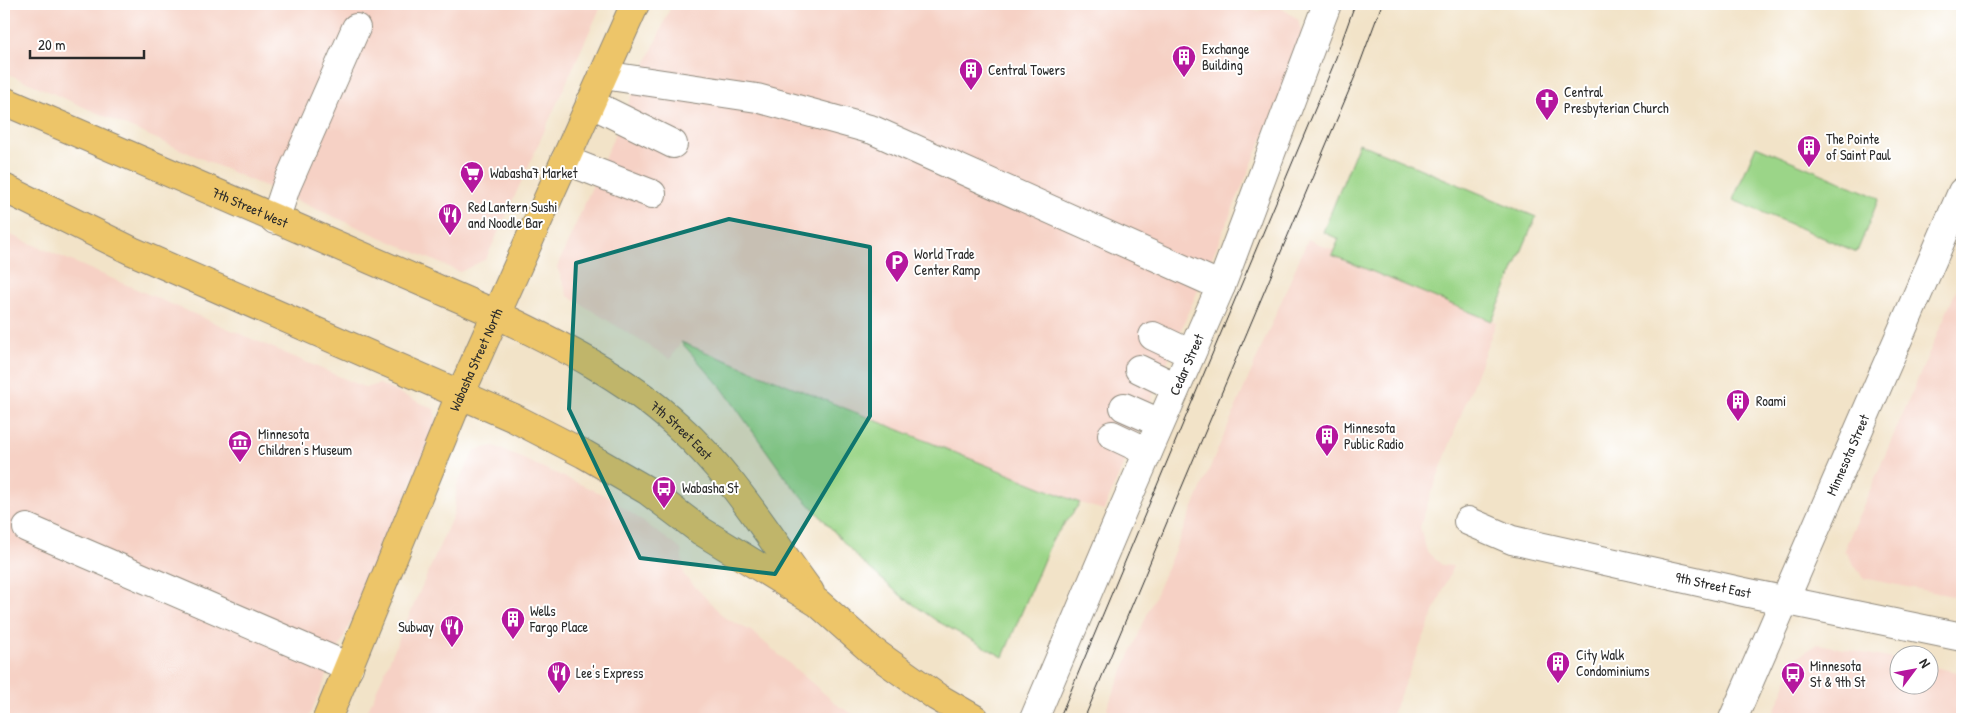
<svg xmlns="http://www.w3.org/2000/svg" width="1966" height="723" viewBox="0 0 1966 723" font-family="'Patrick Hand',sans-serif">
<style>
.built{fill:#f6d1c5}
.green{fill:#9bd588;stroke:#63805a}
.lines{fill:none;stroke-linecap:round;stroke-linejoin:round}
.minor-casing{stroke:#8e877a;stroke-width:30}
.major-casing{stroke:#8e877a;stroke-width:30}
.minor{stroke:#fff;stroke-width:28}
.major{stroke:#edc569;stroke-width:28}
.tram{stroke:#2b2b2b;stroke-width:1}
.marked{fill:#0f766e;fill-opacity:0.2;stroke:#0f766e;stroke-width:4;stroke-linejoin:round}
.labels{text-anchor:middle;stroke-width:4;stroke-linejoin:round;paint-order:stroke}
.poi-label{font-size:14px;fill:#2b2b2b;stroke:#fff;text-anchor:start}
.street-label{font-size:14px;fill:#2b2b2b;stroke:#fff}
</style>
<rect width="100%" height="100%" fill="#fff"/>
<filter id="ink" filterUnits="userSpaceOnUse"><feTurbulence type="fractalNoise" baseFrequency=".02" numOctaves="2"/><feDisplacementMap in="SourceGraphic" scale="10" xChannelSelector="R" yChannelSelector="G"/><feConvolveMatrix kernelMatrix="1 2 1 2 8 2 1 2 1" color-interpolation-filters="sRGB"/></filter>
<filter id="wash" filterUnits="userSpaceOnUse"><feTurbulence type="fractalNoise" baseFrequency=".0096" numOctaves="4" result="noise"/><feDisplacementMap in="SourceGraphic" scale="20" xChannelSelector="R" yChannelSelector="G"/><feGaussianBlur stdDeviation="1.12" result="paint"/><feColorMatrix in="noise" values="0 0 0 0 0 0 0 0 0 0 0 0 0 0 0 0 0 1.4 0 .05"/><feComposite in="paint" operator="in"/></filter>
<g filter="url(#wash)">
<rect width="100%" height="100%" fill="#f2e3c8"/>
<g class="built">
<polygon points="4,4 602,4 486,259 460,272 4,72"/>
<polygon points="672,4 1242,4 1258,11 1278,6 1298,19 1304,42 1104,510 1080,503 681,342 670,359 568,296 557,267"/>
<polygon points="4,232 366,388 379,384 434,409 437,425 308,719 4,719"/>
<polygon points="1308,239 1496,323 1429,499 1420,527 1427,552 1442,565 1453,566 1390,719 1113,719 1107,708"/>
<polygon points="1962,277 1962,598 1863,578 1844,550"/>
<polygon points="494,446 609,497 681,549 684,575 725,618 751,631 840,707 862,719 364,719 454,513 457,485 475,450"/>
<polygon points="1818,644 1898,660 1898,686 1928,686 1929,666 1962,673 1962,719 1771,719 1797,657"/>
</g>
<g class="green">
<polygon points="1359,143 1536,217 1492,321 1332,255 1339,239 1323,232"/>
<polygon points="1756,146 1879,198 1857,252 1733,200"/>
<polygon points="681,342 1080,503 1052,540 1003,657 937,621 900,595 861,561 788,481 722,388"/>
</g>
</g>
<g filter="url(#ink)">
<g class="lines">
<g class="minor-casing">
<g id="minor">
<polyline points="603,75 757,98 873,130 1221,286"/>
<polyline points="590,103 673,144"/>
<polyline points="565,160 652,194"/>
<polyline points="275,220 286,187 356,28"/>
<polyline points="1153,336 1191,354"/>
<polyline points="1139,369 1176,387"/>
<polyline points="1124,407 1160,423"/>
<polyline points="1112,435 1148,452"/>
<path id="s1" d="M 1468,521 L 1512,540 L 1744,592 L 1962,637"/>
<polyline points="27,528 349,667"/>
<path id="s2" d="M 1034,719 L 1124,507 L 1221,286 L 1327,4"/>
<path id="s3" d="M 1733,719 L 1962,192"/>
</g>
</g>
<g class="major-casing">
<g id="major">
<path id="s4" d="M 4,101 L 496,314 C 560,345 624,376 677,425 C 730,472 768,535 810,592"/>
<polyline points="4,188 132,251 514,418 584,454 648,491 701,531 818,603 871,650 937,697 975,719"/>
<path id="s5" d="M 327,719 L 460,395 L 635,4"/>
</g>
</g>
<use href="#minor" class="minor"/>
<use href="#major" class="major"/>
<g class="tram">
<polyline points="1059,719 1333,66 1355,4"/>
<polyline points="1084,719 1356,74 1382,4"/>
</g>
</g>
</g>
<path class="marked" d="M 729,219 L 870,247 L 870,416 L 775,574 L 640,558 L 569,409 L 576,263 Z"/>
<defs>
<g id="building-pin" transform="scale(1.25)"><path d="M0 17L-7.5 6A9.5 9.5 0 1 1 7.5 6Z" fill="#b5179e" stroke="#fff"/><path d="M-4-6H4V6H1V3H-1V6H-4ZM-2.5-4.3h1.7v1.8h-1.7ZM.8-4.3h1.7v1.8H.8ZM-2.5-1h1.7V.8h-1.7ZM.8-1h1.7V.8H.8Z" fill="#fff"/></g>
<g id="church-pin" transform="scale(1.25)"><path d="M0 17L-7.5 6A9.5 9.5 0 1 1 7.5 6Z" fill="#b5179e" stroke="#fff"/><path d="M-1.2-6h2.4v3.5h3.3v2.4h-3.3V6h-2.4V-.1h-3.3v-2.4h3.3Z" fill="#fff"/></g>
<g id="supermarket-pin" transform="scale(1.25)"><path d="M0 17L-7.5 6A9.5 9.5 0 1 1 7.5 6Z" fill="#b5179e" stroke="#fff"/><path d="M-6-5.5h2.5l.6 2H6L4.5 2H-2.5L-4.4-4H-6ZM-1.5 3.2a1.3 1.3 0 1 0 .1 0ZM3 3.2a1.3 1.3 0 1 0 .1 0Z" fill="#fff"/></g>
<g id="restaurant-pin" transform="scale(1.25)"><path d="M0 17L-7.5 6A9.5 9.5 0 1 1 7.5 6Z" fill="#b5179e" stroke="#fff"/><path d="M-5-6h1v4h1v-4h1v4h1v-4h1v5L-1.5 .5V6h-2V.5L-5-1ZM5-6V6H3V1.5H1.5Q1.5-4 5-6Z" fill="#fff"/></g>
<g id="parking-pin" transform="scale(1.25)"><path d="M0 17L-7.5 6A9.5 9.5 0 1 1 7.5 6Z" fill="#b5179e" stroke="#fff"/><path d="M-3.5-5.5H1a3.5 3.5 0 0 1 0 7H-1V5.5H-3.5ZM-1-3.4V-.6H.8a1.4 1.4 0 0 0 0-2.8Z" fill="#fff"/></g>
<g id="museum-pin" transform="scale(1.25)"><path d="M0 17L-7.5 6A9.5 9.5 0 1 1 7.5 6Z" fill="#b5179e" stroke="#fff"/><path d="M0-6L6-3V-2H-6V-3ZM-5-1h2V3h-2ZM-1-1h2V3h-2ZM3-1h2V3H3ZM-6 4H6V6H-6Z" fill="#fff"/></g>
<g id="bus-pin" transform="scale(1.25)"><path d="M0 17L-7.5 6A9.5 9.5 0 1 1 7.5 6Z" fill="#b5179e" stroke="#fff"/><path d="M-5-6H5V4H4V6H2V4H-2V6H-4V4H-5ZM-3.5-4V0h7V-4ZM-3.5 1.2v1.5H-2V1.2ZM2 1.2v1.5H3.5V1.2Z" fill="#fff"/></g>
</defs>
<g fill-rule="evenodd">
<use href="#building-pin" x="1184" y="57"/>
<use href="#building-pin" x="971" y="70"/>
<use href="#church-pin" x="1547" y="100"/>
<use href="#building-pin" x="1809" y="147"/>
<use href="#supermarket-pin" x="472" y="173"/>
<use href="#restaurant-pin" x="450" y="215"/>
<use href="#parking-pin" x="897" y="262"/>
<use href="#building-pin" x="1738" y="401"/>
<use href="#building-pin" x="1327" y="436"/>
<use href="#museum-pin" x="240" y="442"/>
<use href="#bus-pin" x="664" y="488"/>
<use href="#building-pin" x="513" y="619"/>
<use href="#restaurant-pin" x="452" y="627"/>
<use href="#building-pin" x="1558" y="663"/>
<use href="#restaurant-pin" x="559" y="673"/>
<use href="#bus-pin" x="1793" y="674"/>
</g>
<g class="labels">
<g class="poi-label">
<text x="1202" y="54">Exchange<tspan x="1202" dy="16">Building</tspan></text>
<text x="988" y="75">Central Towers</text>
<text x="1564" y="97">Central<tspan x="1564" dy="16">Presbyterian Church</tspan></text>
<text x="1826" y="144">The Pointe<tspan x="1826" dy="16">of Saint Paul</tspan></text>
<text x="490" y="178">Wabasha7 Market</text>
<text x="468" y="212">Red Lantern Sushi<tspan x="468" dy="16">and Noodle Bar</tspan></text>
<text x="914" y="259">World Trade<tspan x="914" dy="16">Center Ramp</tspan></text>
<text x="1756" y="406">Roami</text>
<text x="1344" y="433">Minnesota<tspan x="1344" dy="16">Public Radio</tspan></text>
<text x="258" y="439">Minnesota<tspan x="258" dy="16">Children's Museum</tspan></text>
<text x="682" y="493">Wabasha St</text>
<text x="530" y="616">Wells<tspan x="530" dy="16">Fargo Place</tspan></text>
<text x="434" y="632" text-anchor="end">Subway</text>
<text x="1576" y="660">City Walk<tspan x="1576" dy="16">Condominiums</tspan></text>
<text x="1810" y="671">Minnesota<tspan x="1810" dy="16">St &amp; 9th St</tspan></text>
<text x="576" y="678">Lee's Express</text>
</g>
<g class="street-label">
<text dy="5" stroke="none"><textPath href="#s4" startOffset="268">7th Street West</textPath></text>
<text dy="5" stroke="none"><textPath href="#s5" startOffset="389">Wabasha Street North</textPath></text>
<text dy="5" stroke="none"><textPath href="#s2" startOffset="386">Cedar Street</textPath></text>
<text dy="5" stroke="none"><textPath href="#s4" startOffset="756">7th Street East</textPath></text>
<text dy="5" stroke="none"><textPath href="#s3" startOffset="288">Minnesota Street</textPath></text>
<text dy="5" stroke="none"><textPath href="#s1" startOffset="254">9th Street East</textPath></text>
</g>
</g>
<rect width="1966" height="723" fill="none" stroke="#fff" stroke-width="20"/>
<g transform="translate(1914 670) rotate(58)"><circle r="24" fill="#ffffff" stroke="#aaaaaa"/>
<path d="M0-4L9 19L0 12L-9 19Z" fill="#b5179e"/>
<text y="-8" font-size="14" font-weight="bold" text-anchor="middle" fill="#2b2b2b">N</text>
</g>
<path d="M30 50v8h114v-8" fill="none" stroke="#2b2b2b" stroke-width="2.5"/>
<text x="38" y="50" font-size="15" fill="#2b2b2b" stroke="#ffffff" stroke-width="4" paint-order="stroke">20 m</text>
</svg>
